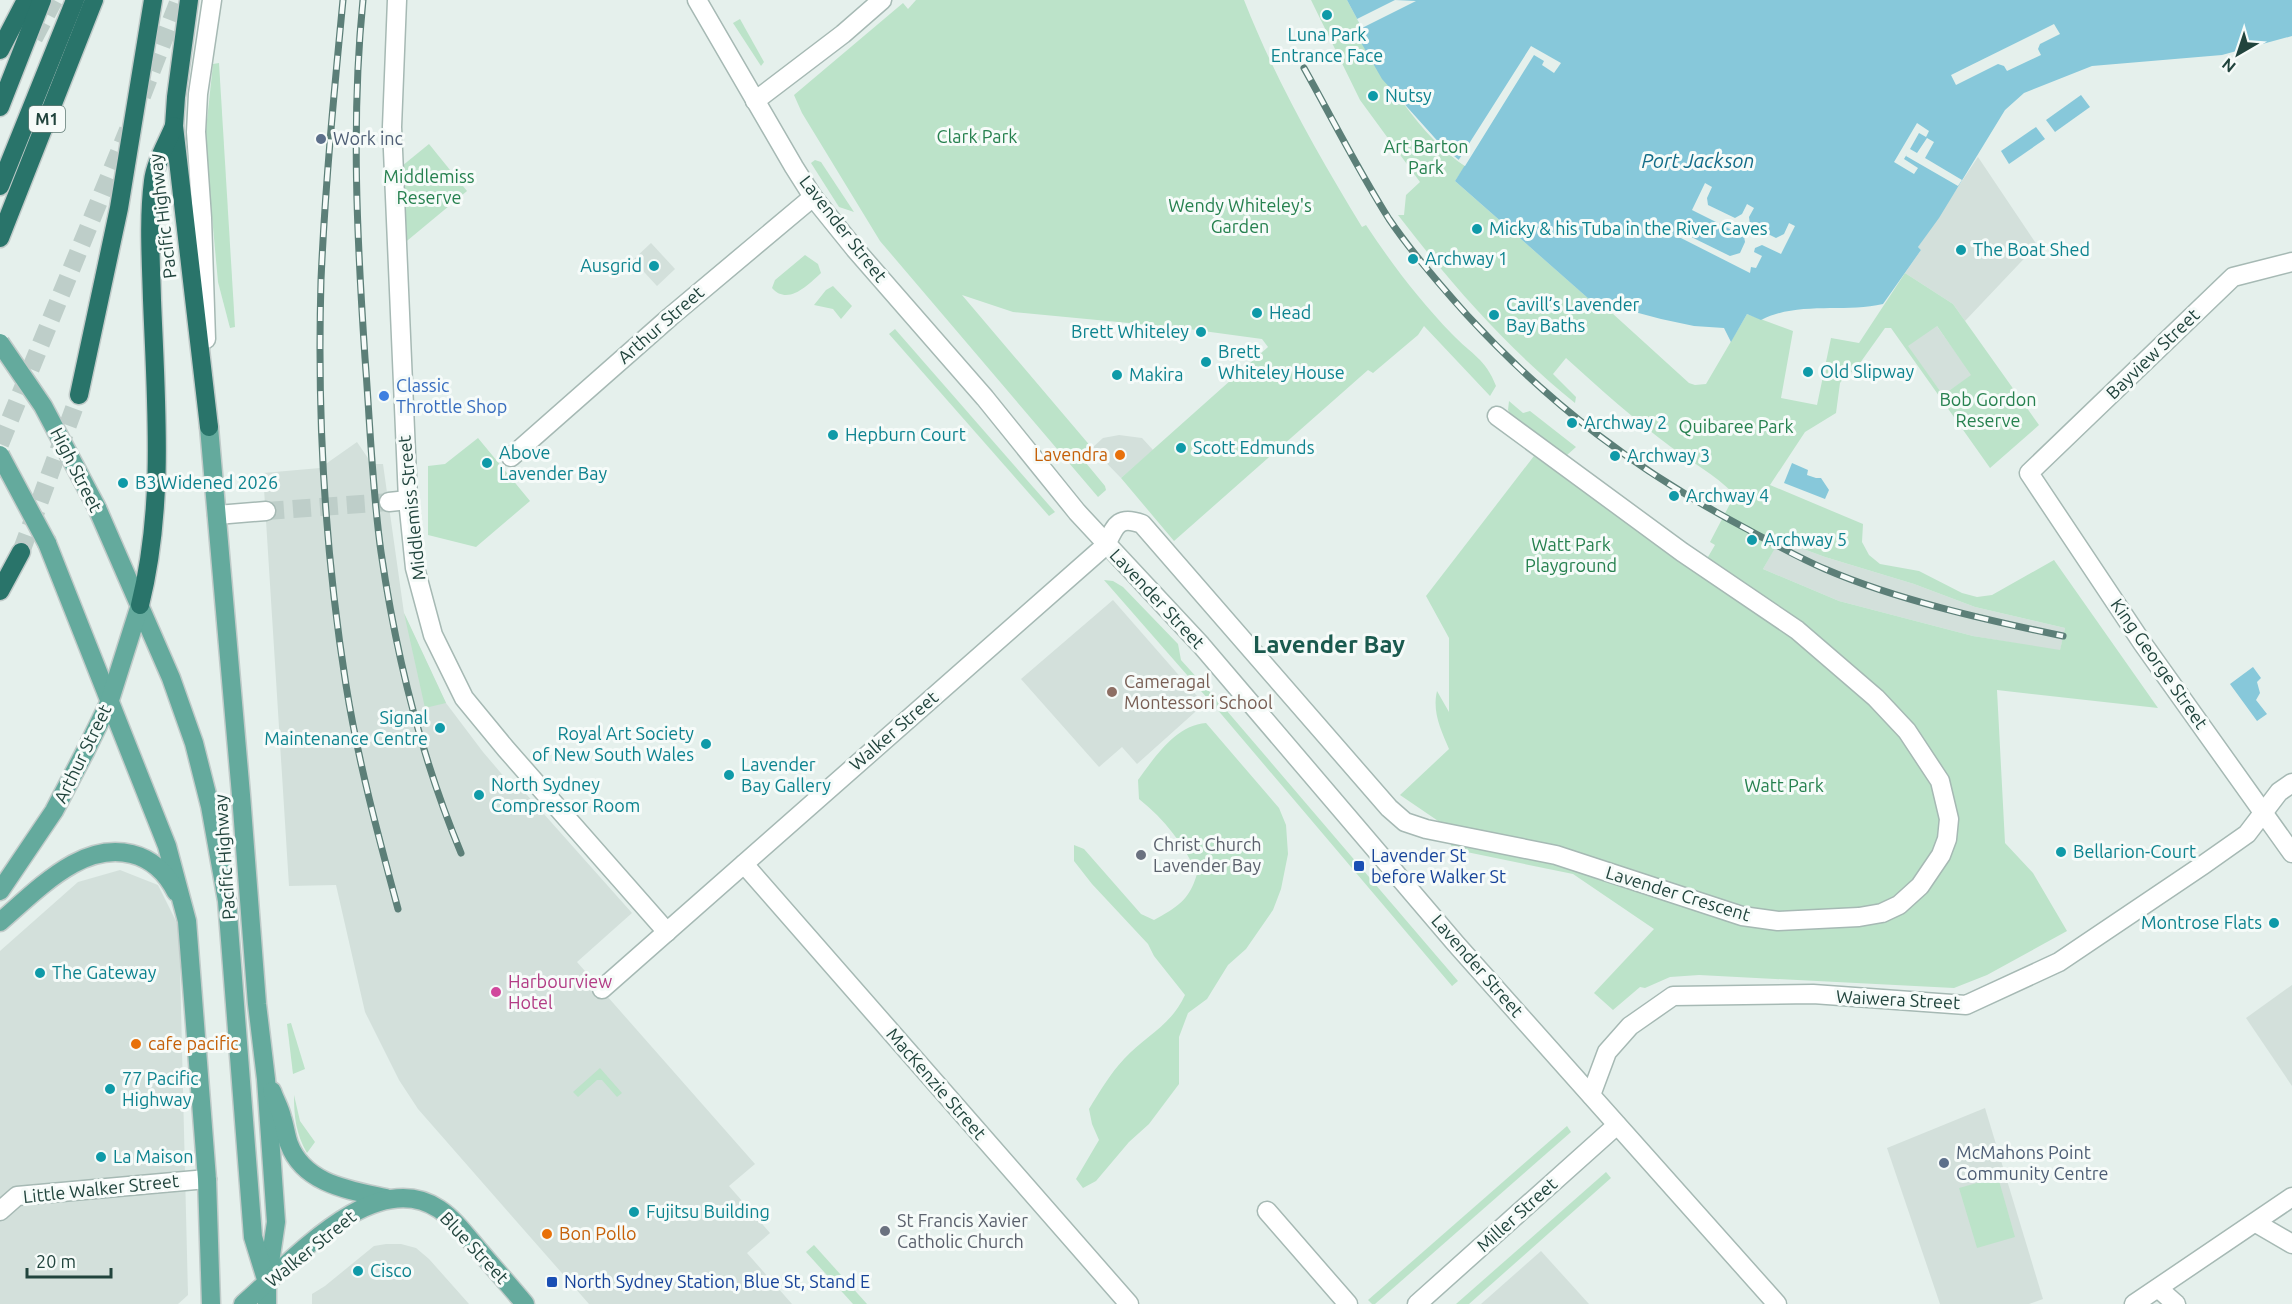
<svg xmlns="http://www.w3.org/2000/svg" width="2292" height="1304" viewBox="0 0 2292 1304" font-family="Ubuntu,sans-serif">
<style>
.built{fill:#d3e0db}
.green{fill:#bce3c9;fill-rule:evenodd}
.water{fill:#87c8da}
.pier{fill:#e5f0ec}
.lines{fill:none;stroke-linecap:round;stroke-linejoin:round}
.minor-tunnel{stroke:#becec9;stroke-width:18;stroke-dasharray:18 9;stroke-linecap:butt}
.highway-tunnel{stroke:#becec9;stroke-width:18;stroke-dasharray:18 9;stroke-linecap:butt}
.minor-casing{stroke:#a6b9b4;stroke-width:21}
.major-casing{stroke:#c1cbc9;stroke-width:21}
.highway-casing{stroke:#c1cbc9;stroke-width:21}
.minor{stroke:#fff;stroke-width:18}
.major{stroke:#64aa9d;stroke-width:18}
.highway{stroke:#29746a;stroke-width:18}
.rail-casing{stroke:#5c7f78;stroke-width:7}
.rail{stroke:#f6fbf9;stroke-width:4.5;stroke-dasharray:14;stroke-linecap:butt}
.major-bridge-casing{stroke:#c1cbc9;stroke-width:21;stroke-linecap:butt}
.major-bridge{stroke:#64aa9d;stroke-width:18}
.culture-dot{fill:#0f9aa8;stroke:#f6fbf9;stroke-width:2}
.service-dot{fill:#5c6f8a;stroke:#f6fbf9;stroke-width:2}
.shop-dot{fill:#3f7fe0;stroke:#f6fbf9;stroke-width:2}
.food-dot{fill:#e8710a;stroke:#f6fbf9;stroke-width:2}
.education-dot{fill:#8d6e63;stroke:#f6fbf9;stroke-width:2}
.worship-dot{fill:#6b7280;stroke:#f6fbf9;stroke-width:2}
.transit-dot{fill:#1a4fb4;stroke:#f6fbf9;stroke-width:2}
.hotel-dot{fill:#d1479c;stroke:#f6fbf9;stroke-width:2}
.labels{text-anchor:middle;stroke-width:6;stroke-linejoin:round;paint-order:stroke}
.shield{fill:#f6fbf9;stroke:#617b75;stroke-width:1.5}
.shield-label{font-size:16px;font-weight:bold;fill:#21443d}
.culture-label{font-size:18px;fill:#0d838f;stroke:#f6fbf9;text-anchor:start}
.park-label{font-size:18px;fill:#26814f;stroke:#f6fbf9}
.service-label{font-size:18px;fill:#4e5e75;stroke:#f6fbf9;text-anchor:start}
.street-label{font-size:18px;fill:#21443d;stroke:#f6fbf9}
.shop-label{font-size:18px;fill:#366cbe;stroke:#f6fbf9;text-anchor:start}
.food-label{font-size:18px;fill:#c56008;stroke:#f6fbf9;text-anchor:start}
.education-label{font-size:18px;fill:#785e54;stroke:#f6fbf9;text-anchor:start}
.worship-label{font-size:18px;fill:#5b616d;stroke:#f6fbf9;text-anchor:start}
.transit-label{font-size:18px;fill:#164399;stroke:#f6fbf9;text-anchor:start}
.hotel-label{font-size:18px;fill:#b23c85;stroke:#f6fbf9;text-anchor:start}
.water-label{font-size:20px;font-style:italic;fill:#136d89;stroke:#f6fbf9}
.district-label{font-size:24px;font-weight:bold;fill:#1a5a4e;stroke:#f6fbf9}
</style>
<rect width="100%" height="100%" fill="#e5f0ec"/>
<g class="built">
<polygon points="1978,157 2037,245 1965,321 1953,304 1905,273 1921,250 1918,247"/>
<polygon points="651,243 675,269 657,286 633,260"/>
<polygon points="1936,325 1972,375 1943,395 1907,346"/>
<polygon points="1119,435 1142,438 1153,450 1121,478 1092,448 1103,438"/>
<polygon points="357,442 372,464 383,464 404,613 446,703 483,752 506,779 527,795 632,913 577,962 755,1164 729,1186 770,1233 747,1253 792,1304 589,1304 418,1109 399,1080 365,1012 336,885 289,886 263,473 320,468"/>
<polygon points="1782,535 1798,547 1825,557 1914,584 1975,607 2065,628 2060,651 1973,636 1839,601 1763,569"/>
<polygon points="1113,600 1204,704 1137,764 1122,747 1099,767 1021,679"/>
<polygon points="120,870 158,885 179,927 188,1295 178,1304 0,1304 0,951 78,882"/>
<polygon points="2292,985 2292,1086 2246,1018"/>
<polygon points="1985,1108 2043,1299 2029,1304 1940,1304 1887,1148"/>
<polygon points="386,1244 401,1244 416,1248 429,1259 469,1304 312,1304 312,1294 325,1286 374,1246"/>
<polygon points="1541,1251 1589,1304 1481,1304"/>
</g>
<g class="green">
<path d="M 916,0 L 1244,0 C 1275,79 1318,155 1362,227 L 1366,225 C 1391,263 1420,301 1452,334 C 1471,354 1486,359 1496,386 L 1490,396 L 1424,326 L 1418,335 L 1373,373 L 1368,370 L 1174,541 L 1121,478 L 1268,347 L 1262,339 L 1181,328 L 1013,312 L 962,295 L 1092,448 L 1081,457 L 1105,486 L 1106,490 L 1098,497 L 880,241 L 802,113 L 794,95 L 903,3 L 908,9 Z"/>
<path d="M 1311,0 L 1347,0 L 1362,28 L 1356,32 C 1385,76 1420,137 1465,166 L 1455,181 L 1597,306 L 1601,303 L 1689,383 L 1695,385 L 1706,384 L 1747,314 L 1793,331 L 1781,398 L 1817,405 L 1831,338 L 1859,343 L 1905,273 L 1953,304 L 2039,425 L 1990,468 L 1891,328 L 1885,328 L 1855,370 L 1846,375 L 1840,383 L 1836,413 L 1805,432 L 1770,485 L 1863,524 L 1862,542 L 1869,555 L 1880,564 L 1919,571 L 1962,593 L 1977,597 L 1992,595 L 2054,560 L 2158,708 L 1997,690 L 2005,843 L 2033,873 L 2067,931 L 1987,975 L 1954,988 L 1699,975 L 1670,977 L 1645,988 L 1640,987 L 1613,1010 L 1594,993 L 1654,929 L 1573,874 L 1452,849 L 1447,827 L 1400,795 L 1449,749 C 1441,730 1432,712 1437,691 L 1449,712 L 1449,638 L 1426,596 L 1534,456 L 1698,574 L 1715,545 L 1710,542 L 1731,502 L 1733,493 C 1715,475 1692,462 1671,447 C 1634,419 1600,389 1566,358 L 1553,374 L 1576,397 L 1575,403 C 1508,349 1450,283 1398,215 L 1404,215 L 1406,195 L 1420,182 L 1360,100 ZM 1937,326 L 1971,375 L 1943,395 L 1908,346 ZM 1782,536 L 1798,547 L 1825,557 L 1914,584 L 1975,607 L 2065,628 L 2060,650 L 1973,636 L 1839,601 L 1763,569 Z"/>
<polygon points="740,19 764,62 761,66 733,23"/>
<polygon points="219,63 235,327 230,328 218,282 205,139 213,64"/>
<polygon points="429,144 467,191 402,245 402,166"/>
<polygon points="815,160 821,162 854,212 839,207 811,163"/>
<path d="M 805,255 L 818,264 L 821,273 C 808,285 788,306 772,288 L 775,280 Z"/>
<polygon points="833,286 852,306 841,319 833,309 814,305 826,290"/>
<polygon points="895,329 1055,512 1049,516 889,334"/>
<polygon points="1509,401 1523,413 1530,411 1576,447 1566,456 1512,417 1508,410"/>
<polygon points="478,438 530,501 476,547 428,535 428,466 445,464"/>
<polygon points="1104,580 1113,581 1123,587 1178,644 1181,660 1227,711 1458,981 1452,986 1222,715"/>
<polygon points="404,613 446,703 425,708"/>
<path d="M 1206,723 L 1279,808 L 1286,825 L 1288,854 L 1281,889 L 1273,910 L 1246,949 L 1228,965 L 1207,999 L 1188,1013 L 1179,1037 L 1179,1084 L 1149,1124 L 1129,1142 L 1096,1181 L 1083,1188 L 1076,1179 L 1099,1140 L 1092,1124 L 1089,1109 C 1100,1091 1110,1074 1124,1059 C 1145,1036 1171,1026 1185,995 L 1154,956 L 1148,944 L 1092,884 L 1074,861 L 1074,845 L 1084,849 L 1141,914 L 1154,920 C 1177,907 1189,901 1197,874 C 1184,844 1165,820 1139,799 L 1138,780 C 1154,758 1176,725 1206,723 Z"/>
<polygon points="291,1023 305,1069 293,1074 287,1024"/>
<polygon points="600,1068 622,1093 617,1097 602,1080 597,1080 578,1097 573,1092"/>
<path d="M 294,1095 L 300,1121 L 315,1142 L 307,1153 C 296,1134 294,1117 294,1095 Z"/>
<polygon points="1567,1126 1571,1132 1375,1304 1372,1304 1368,1300"/>
<polygon points="1606,1172 1611,1178 1469,1304 1456,1304"/>
<polygon points="1998,1177 2015,1237 1977,1248 1959,1188"/>
<polygon points="814,1245 867,1304 853,1304 806,1252"/>
</g>
<g class="water">
<path d="M 1347,0 L 2292,0 L 2292,36 L 2222,55 L 2092,66 L 2024,93 L 2005,110 L 1939,218 L 1918,247 L 1921,250 L 1883,304 C 1843,313 1798,301 1761,320 L 1747,314 L 1731,342 L 1724,328 L 1694,326 L 1661,319 L 1601,303 L 1598,307 L 1455,181 L 1465,165 L 1442,146 L 1382,79 L 1355,32 L 1362,28 Z"/>
<polygon points="2081,95 2090,107 2055,132 2046,120"/>
<polygon points="2036,127 2045,139 2009,164 2001,151"/>
<polygon points="1792,463 1808,470 1807,475 1816,478 1821,478 1829,490 1825,499 1784,483"/>
<polygon points="2253,667 2261,678 2257,682 2260,693 2256,700 2267,714 2257,721 2230,684"/>
</g>
<g class="pier">
<polygon points="1395,0 1416,1 1362,28 1357,19"/>
<polygon points="2054,24 2060,34 2040,44 2038,49 2041,55 2007,71 2004,66 1998,64 1956,85 1951,75"/>
<polygon points="1531,46 1561,63 1554,73 1542,65 1544,61 1534,55 1465,166 1458,161"/>
<polygon points="1917,123 1929,131 1926,137 1919,133 1910,149 1917,153 1927,138 1934,142 1925,158 1962,180 1958,186 1906,156 1907,154 1904,159 1918,168 1914,174 1894,162"/>
<polygon points="1705,183 1712,187 1707,198 1708,205 1735,218 1742,214 1747,204 1754,208 1749,217 1750,225 1776,238 1784,234 1789,223 1795,226 1781,254 1762,245 1755,248 1754,252 1762,256 1756,268 1751,267 1750,273 1677,236 1679,231 1730,256 1740,253 1745,242 1744,236 1692,210"/>
</g>
<g class="lines">
<polyline class="minor-tunnel" points="266,511 389,502"/>
<g class="highway-tunnel">
<polyline points="34,38 54,0"/>
<polyline points="142,96 179,0"/>
<polyline points="0,444 128,130"/>
<polyline points="21,552 79,395"/>
</g>
<g class="minor-casing">
<g id="minor">
<polyline points="397,0 392,127 408,500 415,568 433,635 464,698 506,749 667,932"/>
<polyline points="697,0 794,167 813,197 855,249 985,398 1077,512 1201,645 1456,944 1777,1304"/>
<polyline points="755,101 843,34 882,0"/>
<polyline points="2292,262 2233,277 2029,473 2143,644 2292,853"/>
<polyline points="206,339 202,218 196,132 198,94 212,0"/>
<polyline points="511,457 670,317 813,197"/>
<polyline points="389,502 408,500"/>
<polyline points="217,515 266,511"/>
<polyline points="744,864 1129,1304"/>
<path d="M 602,989 L 1106,545 C 1115,526 1118,515 1142,524 L 1389,808 L 1405,822 L 1426,829 L 1556,855 L 1742,916 L 1778,921 L 1859,917 L 1882,913 L 1899,905 L 1920,886 L 1941,855 L 1947,839 L 1949,819 L 1940,781 L 1907,731 L 1876,698 L 1797,630 L 1682,552 L 1497,416"/>
<polyline points="1591,1095 1607,1052 1630,1026 1673,996 1813,994 1966,1005 2059,962 2203,865 2247,834 2279,792 2292,783"/>
<polyline points="0,1211 17,1196 207,1179"/>
<polyline points="1267,1211 1348,1304"/>
<polyline points="2256,1223 2292,1244"/>
<polyline points="2159,1289 2176,1304"/>
<polyline points="1417,1304 1617,1125"/>
<polyline points="2134,1304 2292,1197"/>
</g>
</g>
<g class="major-casing">
<g id="major">
<polyline points="209,427 241,795 257,1004 266,1079 276,1222 267,1283 267,1304"/>
<polyline points="97,508 171,678 194,743 210,806 227,901 253,1237 266,1279"/>
<polyline points="47,543 167,846 187,921 207,1179 211,1304"/>
<polyline points="0,891 54,811 86,750 109,703 140,605"/>
<path d="M 0,922 C 23,902 46,879 73,864 C 113,842 155,850 176,892"/>
<path d="M 272,1091 C 275,1100 280,1108 282,1117 C 285,1126 286,1136 289,1144 C 304,1184 349,1190 386,1198"/>
<path d="M 243,1304 C 289,1265 373,1165 439,1209 C 454,1219 466,1235 477,1248 C 493,1267 509,1285 525,1304"/>
</g>
</g>
<g class="highway-casing">
<g id="highway">
<polyline points="189,0 176,97 174,126 209,427"/>
<polyline points="0,50 26,0"/>
<polyline points="0,107 42,0"/>
<polyline points="0,186 75,0"/>
<polyline points="0,238 94,0"/>
<polyline points="79,395 119,208 153,0"/>
<polyline points="0,591 21,552"/>
<path d="M 140,605 C 165,505 156,402 152,300 C 151,261 148,220 153,181 C 155,163 167,143 174,126"/>
</g>
</g>
<use href="#minor" class="minor"/>
<use href="#major" class="major"/>
<use href="#highway" class="highway"/>
<g class="rail-casing">
<g id="rail">
<path d="M 343,0 C 334,93 325,187 321,280 C 317,415 325,552 346,685 C 358,761 378,835 398,909"/>
<path d="M 363,0 C 351,119 357,238 365,358 C 370,422 372,488 381,552 C 396,655 421,757 461,853"/>
<path d="M 1304,68 C 1332,118 1358,170 1389,219 C 1412,253 1440,285 1467,315 C 1551,406 1636,470 1745,528 C 1771,542 1797,557 1825,569 C 1897,600 1986,620 2063,636"/>
</g>
</g>
<use href="#rail" class="rail"/>
<g class="major-bridge-casing">
<g id="major-bridge">
<polyline points="0,343 43,406 97,508"/>
<polyline points="0,455 47,543"/>
</g>
</g>
<use href="#major-bridge" class="major-bridge"/>
</g>
<g class="culture-dot">
<circle cx="1327" cy="15" r="6"/>
<circle cx="1373" cy="96" r="6"/>
<circle cx="1477" cy="229" r="6"/>
<circle cx="1961" cy="250" r="6"/>
<circle cx="1413" cy="259" r="6"/>
<circle cx="654" cy="266" r="6"/>
<circle cx="1257" cy="313" r="6"/>
<circle cx="1494" cy="315" r="6"/>
<circle cx="1201" cy="332" r="6"/>
<circle cx="1206" cy="362" r="6"/>
<circle cx="1808" cy="372" r="6"/>
<circle cx="1117" cy="375" r="6"/>
<circle cx="1572" cy="423" r="6"/>
<circle cx="833" cy="435" r="6"/>
<circle cx="1181" cy="448" r="6"/>
<circle cx="1615" cy="456" r="6"/>
<circle cx="487" cy="463" r="6"/>
<circle cx="123" cy="483" r="6"/>
<circle cx="1674" cy="496" r="6"/>
<circle cx="1752" cy="540" r="6"/>
<circle cx="440" cy="728" r="6"/>
<circle cx="706" cy="744" r="6"/>
<circle cx="729" cy="775" r="6"/>
<circle cx="479" cy="795" r="6"/>
<circle cx="2061" cy="852" r="6"/>
<circle cx="2274" cy="923" r="6"/>
<circle cx="40" cy="973" r="6"/>
<circle cx="110" cy="1089" r="6"/>
<circle cx="101" cy="1157" r="6"/>
<circle cx="634" cy="1212" r="6"/>
<circle cx="358" cy="1271" r="6"/>
</g>
<g class="service-dot">
<circle cx="321" cy="139" r="6"/>
<circle cx="1944" cy="1163" r="6"/>
</g>
<circle class="shop-dot" cx="384" cy="396" r="6"/>
<g class="food-dot">
<circle cx="1120" cy="455" r="6"/>
<circle cx="136" cy="1044" r="6"/>
<circle cx="547" cy="1234" r="6"/>
</g>
<circle class="education-dot" cx="1112" cy="692" r="6"/>
<g class="worship-dot">
<circle cx="1141" cy="855" r="6"/>
<circle cx="885" cy="1231" r="6"/>
</g>
<g class="transit-dot">
<rect x="1353" y="860" width="12" height="12" rx="3"/>
<rect x="546" y="1276" width="12" height="12" rx="3"/>
</g>
<circle class="hotel-dot" cx="496" cy="992" r="6"/>
<g class="labels">
<rect class="shield" x="29" y="106" width="36" height="26" rx="4.5"/>
<g class="shield-label">
<text x="47" y="125">M1</text>
</g>
<g class="culture-label">
<text x="1327" y="41" text-anchor="middle">Luna Park<tspan x="1327" dy="21">Entrance Face</tspan></text>
<text x="1385" y="102">Nutsy</text>
<text x="1489" y="235">Micky &amp; his Tuba in the River Caves</text>
<text x="1973" y="256">The Boat Shed</text>
<text x="1425" y="265">Archway 1</text>
<text x="642" y="272" text-anchor="end">Ausgrid</text>
<text x="1506" y="311">Cavill’s Lavender<tspan x="1506" dy="21">Bay Baths</tspan></text>
<text x="1269" y="319">Head</text>
<text x="1189" y="338" text-anchor="end">Brett Whiteley</text>
<text x="1218" y="358">Brett<tspan x="1218" dy="21">Whiteley House</tspan></text>
<text x="1820" y="378">Old Slipway</text>
<text x="1129" y="381">Makira</text>
<text x="1584" y="429">Archway 2</text>
<text x="845" y="441">Hepburn Court</text>
<text x="1193" y="454">Scott Edmunds</text>
<text x="499" y="459">Above<tspan x="499" dy="21">Lavender Bay</tspan></text>
<text x="1627" y="462">Archway 3</text>
<text x="135" y="489">B3 Widened 2026</text>
<text x="1686" y="502">Archway 4</text>
<text x="1764" y="546">Archway 5</text>
<text x="428" y="724" text-anchor="end">Signal<tspan x="428" dy="21">Maintenance Centre</tspan></text>
<text x="694" y="740" text-anchor="end">Royal Art Society<tspan x="694" dy="21">of New South Wales</tspan></text>
<text x="741" y="771">Lavender<tspan x="741" dy="21">Bay Gallery</tspan></text>
<text x="491" y="791">North Sydney<tspan x="491" dy="21">Compressor Room</tspan></text>
<text x="2073" y="858">Bellarion-Court</text>
<text x="2262" y="929" text-anchor="end">Montrose Flats</text>
<text x="52" y="979">The Gateway</text>
<text x="122" y="1085">77 Pacific<tspan x="122" dy="21">Highway</tspan></text>
<text x="113" y="1163">La Maison</text>
<text x="646" y="1218">Fujitsu Building</text>
<text x="370" y="1277">Cisco</text>
</g>
<g class="park-label">
<text x="977" y="143">Clark Park</text>
<text x="1426" y="153">Art Barton<tspan x="1426" dy="21">Park</tspan></text>
<text x="429" y="183">Middlemiss<tspan x="429" dy="21">Reserve</tspan></text>
<text x="1240" y="212">Wendy Whiteley's<tspan x="1240" dy="21">Garden</tspan></text>
<text x="1988" y="406">Bob Gordon<tspan x="1988" dy="21">Reserve</tspan></text>
<text x="1736" y="433">Quibaree Park</text>
<text x="1571" y="551">Watt Park<tspan x="1571" dy="21">Playground</tspan></text>
<text x="1784" y="792">Watt Park</text>
</g>
<g class="service-label">
<text x="333" y="145">Work inc</text>
<text x="1956" y="1159">McMahons Point<tspan x="1956" dy="21">Community Centre</tspan></text>
</g>
<g class="street-label">
<text transform="translate(163 216) rotate(-97)" y="6">Pacific Highway</text>
<text transform="translate(843 229) rotate(52)" y="6">Lavender Street</text>
<text transform="translate(661 325) rotate(-41)" y="6">Arthur Street</text>
<text transform="translate(2153 354) rotate(-44)" y="6">Bayview Street</text>
<text transform="translate(76 470) rotate(63)" y="6">High Street</text>
<text transform="translate(412 508) rotate(-96)" y="6">Middlemiss Street</text>
<text transform="translate(1157 599) rotate(47)" y="6">Lavender Street</text>
<text transform="translate(2159 664) rotate(55)" y="6">King George Street</text>
<text transform="translate(894 731) rotate(-41)" y="6">Walker Street</text>
<text transform="translate(83 754) rotate(-64)" y="6">Arthur Street</text>
<text transform="translate(225 857) rotate(-94)" y="6">Pacific Highway</text>
<text transform="translate(1678 894) rotate(17)" y="6">Lavender Crescent</text>
<text transform="translate(1477 966) rotate(49)" y="6">Lavender Street</text>
<text transform="translate(1898 1000) rotate(3)" y="6">Waiwera Street</text>
<text transform="translate(936 1084) rotate(49)" y="6">MacKenzie Street</text>
<text transform="translate(101 1189) rotate(-6)" y="6">Little Walker Street</text>
<text transform="translate(1517 1215) rotate(-42)" y="6">Miller Street</text>
<text transform="translate(474 1248) rotate(47)" y="6">Blue Street</text>
<text transform="translate(311 1249) rotate(-39)" y="6">Walker Street</text>
</g>
<g class="shop-label">
<text x="396" y="392">Classic<tspan x="396" dy="21">Throttle Shop</tspan></text>
</g>
<g class="food-label">
<text x="1108" y="461" text-anchor="end">Lavendra</text>
<text x="148" y="1050">cafe pacific</text>
<text x="559" y="1240">Bon Pollo</text>
</g>
<g class="education-label">
<text x="1124" y="688">Cameragal<tspan x="1124" dy="21">Montessori School</tspan></text>
</g>
<g class="worship-label">
<text x="1153" y="851">Christ Church<tspan x="1153" dy="21">Lavender Bay</tspan></text>
<text x="897" y="1227">St Francis Xavier<tspan x="897" dy="21">Catholic Church</tspan></text>
</g>
<g class="transit-label">
<text x="1371" y="862">Lavender St<tspan x="1371" dy="21">before Walker St</tspan></text>
<text x="564" y="1288">North Sydney Station, Blue St, Stand E</text>
</g>
<g class="hotel-label">
<text x="508" y="988">Harbourview<tspan x="508" dy="21">Hotel</tspan></text>
</g>
<g class="water-label">
<text x="1698" y="168">Port Jackson</text>
</g>
<g class="district-label">
<text x="1329" y="653">Lavender Bay</text>
</g>
</g>
<g transform="translate(2238 54) rotate(219)" stroke="#f6fbf9" stroke-width="4.5" paint-order="stroke">
<path d="M0-4.5L10 22L0 15L-10 22Z" fill="#21443d"/>
<text y="-9" font-size="16" font-weight="bold" text-anchor="middle" fill="#21443d">N</text>
</g>
<path d="M27 1268v9h84v-9" fill="none" stroke="#21443d" stroke-width="3"/>
<text x="36" y="1268" font-size="18" fill="#21443d" stroke="#f6fbf9" stroke-width="4.5" paint-order="stroke">20 m</text>
</svg>
